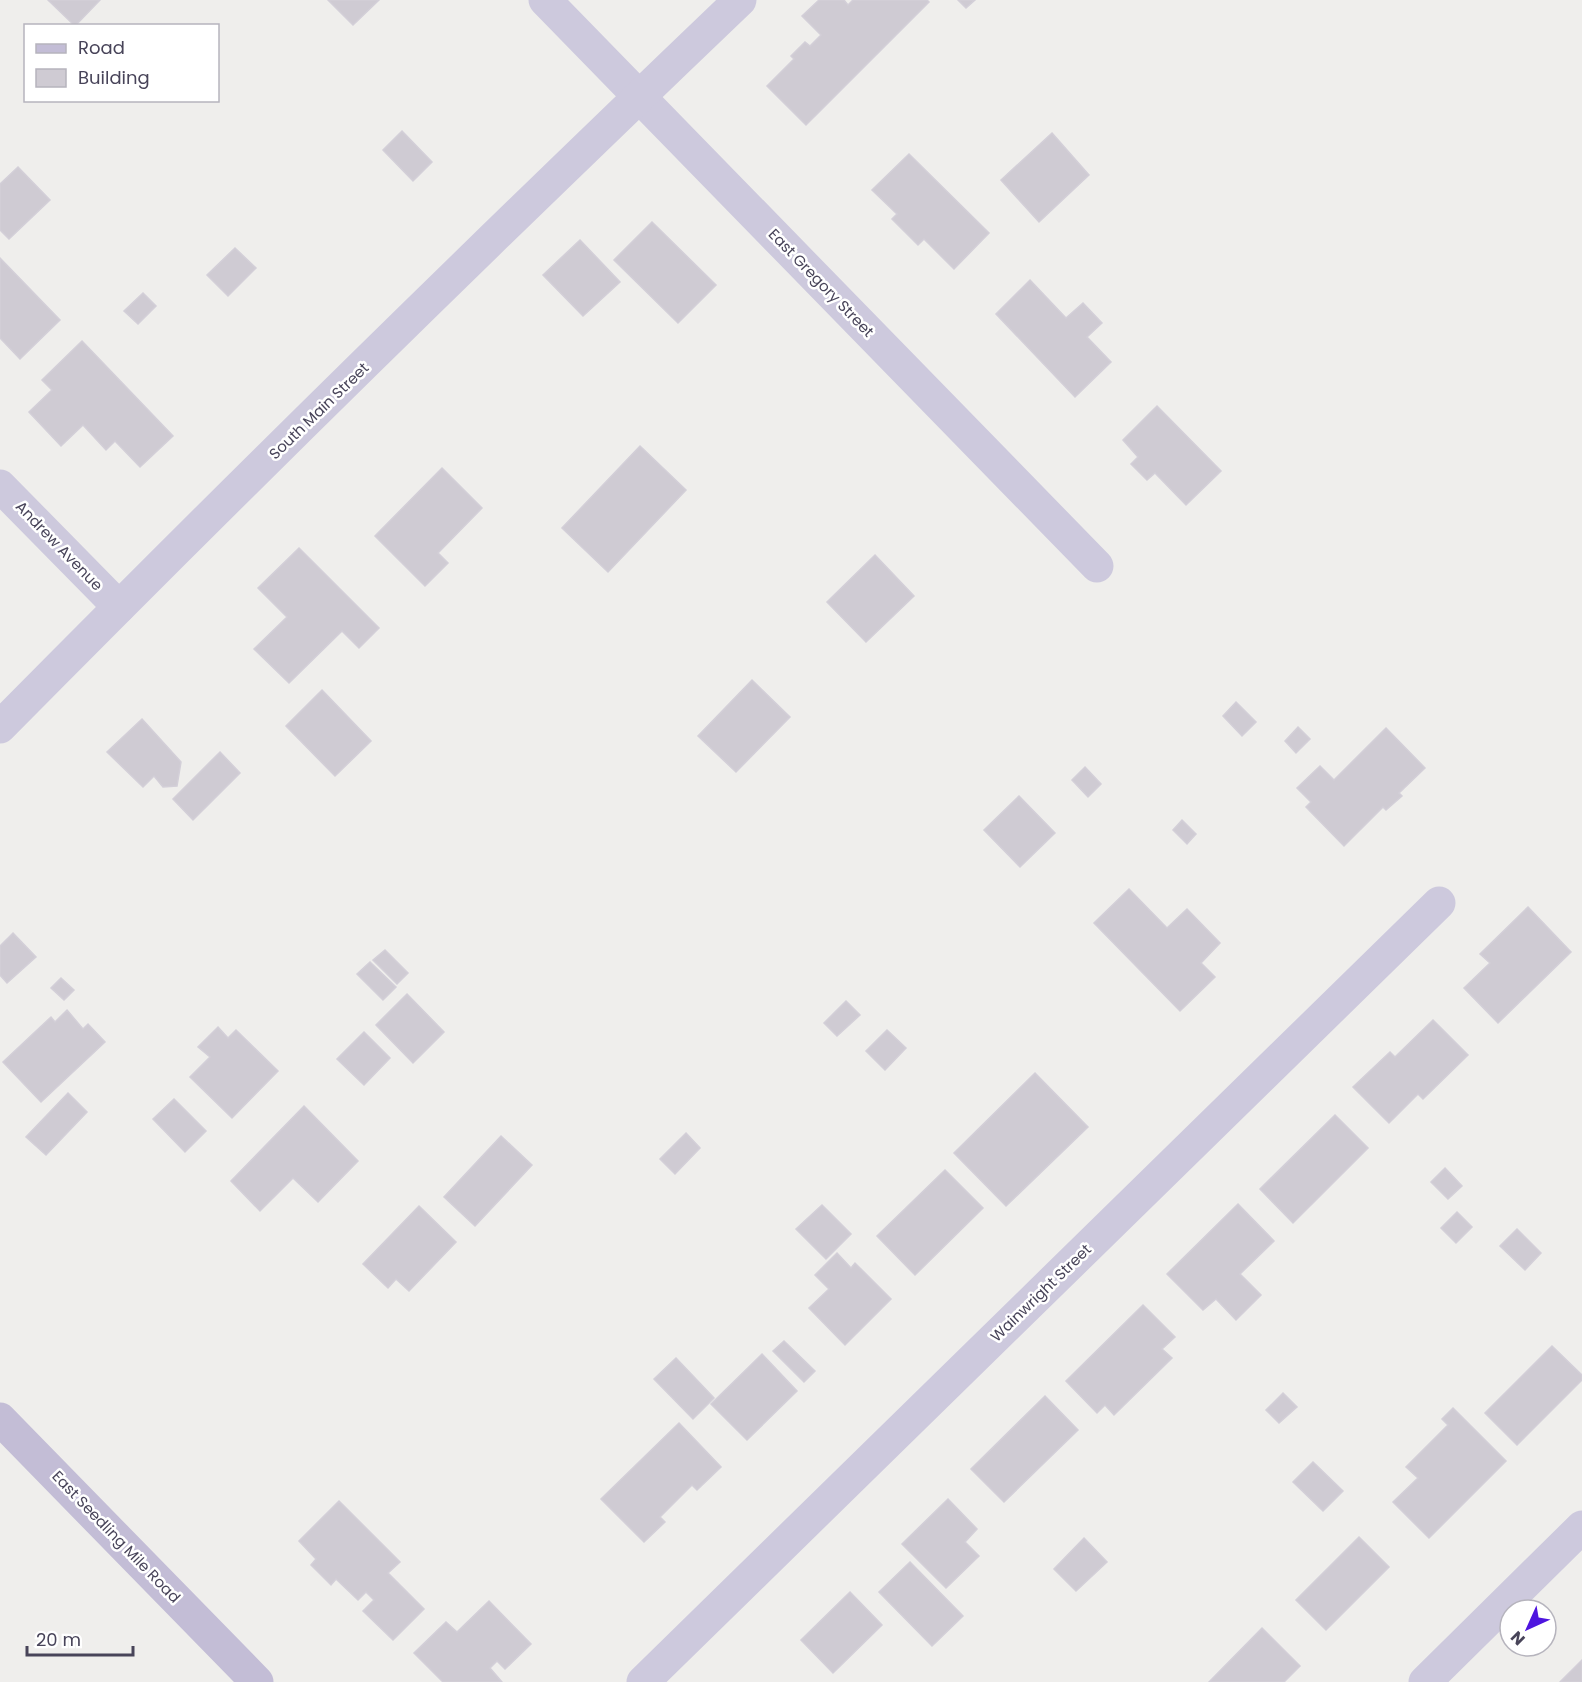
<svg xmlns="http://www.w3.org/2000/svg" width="1582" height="1682" viewBox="0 0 1582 1682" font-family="Poppins,sans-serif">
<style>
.building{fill:#cfcbd3;stroke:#d3cfd8;stroke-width:1.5}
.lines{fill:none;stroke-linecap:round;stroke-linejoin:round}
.street{stroke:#cdc9dd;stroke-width:33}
.secondary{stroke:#c3bdd6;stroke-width:33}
.labels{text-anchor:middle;stroke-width:5;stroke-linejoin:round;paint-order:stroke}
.street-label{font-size:15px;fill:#484459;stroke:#fff}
</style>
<rect width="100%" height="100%" fill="#efeeec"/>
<g class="building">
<polygon points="48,0 100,0 75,26"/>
<polygon points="328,0 379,0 353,25"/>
<polygon points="819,0 844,0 848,5 853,0 927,0 929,2 806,125 767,86 794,59 791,56 805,42 810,46 821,35 802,16"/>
<polygon points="958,0 975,0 966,8"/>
<polygon points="402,131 432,162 413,181 383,150"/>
<polygon points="1052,133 1089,175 1039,222 1001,180"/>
<polygon points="909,154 989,233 954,269 924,239 918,245 892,219 897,214 872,190"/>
<polygon points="18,167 50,200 9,239 0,230 0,184"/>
<polygon points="652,222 716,285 678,323 614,260"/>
<polygon points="580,240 620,282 583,316 543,275"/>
<polygon points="235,248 256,268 228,296 207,275"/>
<polygon points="0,258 60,320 20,359 0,338"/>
<polygon points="1030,280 1066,318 1083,303 1102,323 1087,337 1111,362 1075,397 996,314"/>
<polygon points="143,293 156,306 138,324 124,311"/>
<polygon points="82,341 173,436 140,467 115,441 106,450 83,425 61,446 29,412 52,390 42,380"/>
<polygon points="1157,406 1221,471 1186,505 1155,473 1147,480 1131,464 1138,457 1123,440"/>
<polygon points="640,446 686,490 608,572 562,528"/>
<polygon points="442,468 482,508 438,553 448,563 425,586 375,536"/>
<polygon points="299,548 379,628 359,648 342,631 289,683 254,649 287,617 258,588"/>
<polygon points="875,555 914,596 866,642 827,602"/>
<polygon points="752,680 790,717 736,772 698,736"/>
<polygon points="322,690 371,741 335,776 286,726"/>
<polygon points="1236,702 1256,722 1242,736 1223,716"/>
<polygon points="142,719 181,762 177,786 163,787 154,776 143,787 107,752"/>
<polygon points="1298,727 1310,739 1296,753 1285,741"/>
<polygon points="1386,728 1425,768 1399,793 1402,796 1386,810 1383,807 1344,846 1306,807 1311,802 1297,788 1320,766 1334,780"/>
<polygon points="220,752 240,773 193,820 173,799"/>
<polygon points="1085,767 1101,784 1088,797 1072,780"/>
<polygon points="1019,796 1055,833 1020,867 984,830"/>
<polygon points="1182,820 1196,834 1187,844 1173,830"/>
<polygon points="1129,889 1167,928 1187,909 1220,943 1201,963 1215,977 1180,1011 1094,923"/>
<polygon points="1528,907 1571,952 1498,1023 1464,988 1490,963 1480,954"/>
<polygon points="13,933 36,957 7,983 0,975 0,946"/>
<polygon points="385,950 408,973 397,984 373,960"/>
<polygon points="370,962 396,987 383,1000 357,974"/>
<polygon points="61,978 74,990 64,1000 51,988"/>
<polygon points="407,994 444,1032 413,1063 376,1025"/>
<polygon points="846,1001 860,1015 837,1036 824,1023"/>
<polygon points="67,1010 83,1029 88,1024 105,1042 41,1102 3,1062 51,1017 55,1022"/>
<polygon points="1433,1020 1468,1055 1423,1099 1418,1094 1389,1123 1353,1087 1390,1052 1395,1057"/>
<polygon points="218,1027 228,1038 236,1030 278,1071 232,1118 190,1077 210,1057 198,1047"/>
<polygon points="887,1030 906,1048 885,1070 866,1051"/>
<polygon points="364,1032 390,1058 364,1085 337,1059"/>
<polygon points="1035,1073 1088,1127 1006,1206 954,1153"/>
<polygon points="68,1093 87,1112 46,1155 26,1137"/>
<polygon points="174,1099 206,1131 185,1152 153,1119"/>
<polygon points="304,1106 358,1161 318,1202 293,1178 260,1211 231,1181"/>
<polygon points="1335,1115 1368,1148 1293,1223 1260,1189"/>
<polygon points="686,1133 700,1148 675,1174 660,1159"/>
<polygon points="501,1136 532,1165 475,1226 444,1197"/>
<polygon points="1445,1168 1462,1186 1448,1199 1431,1182"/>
<polygon points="945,1170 983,1208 915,1275 877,1236"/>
<polygon points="1238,1204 1274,1241 1240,1274 1261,1295 1236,1320 1216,1299 1203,1310 1167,1274"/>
<polygon points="822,1205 851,1234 826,1259 796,1229"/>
<polygon points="419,1206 456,1242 409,1291 396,1279 388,1288 363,1264"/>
<polygon points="1457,1212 1472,1227 1456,1243 1441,1228"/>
<polygon points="1517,1229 1541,1253 1525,1270 1500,1246"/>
<polygon points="837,1253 851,1268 855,1263 891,1299 845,1345 809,1308 829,1289 815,1275"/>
<polygon points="1143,1305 1175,1337 1162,1349 1172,1358 1114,1415 1105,1405 1097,1413 1066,1381"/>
<polygon points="784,1341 815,1371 804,1382 773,1351"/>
<polygon points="1552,1346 1582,1375 1582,1380 1517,1445 1485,1413"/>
<polygon points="762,1354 797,1391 747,1440 711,1404"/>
<polygon points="676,1358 714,1398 693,1419 654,1379"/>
<polygon points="1283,1393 1297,1407 1279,1423 1266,1410"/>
<polygon points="1045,1396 1078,1430 1004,1502 971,1469"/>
<polygon points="1453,1408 1506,1461 1429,1538 1393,1502 1418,1478 1406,1467 1448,1425 1442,1419"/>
<polygon points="679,1423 721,1467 697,1490 692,1485 660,1517 665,1522 644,1542 601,1499"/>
<polygon points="1313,1462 1343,1491 1323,1511 1293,1482"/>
<polygon points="948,1499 977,1529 965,1542 979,1556 946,1588 902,1544"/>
<polygon points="339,1501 400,1562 388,1573 424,1609 393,1640 363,1611 374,1600 366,1592 358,1600 336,1579 331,1585 311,1565 316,1559 299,1541"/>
<polygon points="1359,1537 1389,1567 1326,1630 1296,1600"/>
<polygon points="1084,1538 1107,1562 1076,1591 1054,1569"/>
<polygon points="910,1562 963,1616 932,1646 879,1592"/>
<polygon points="850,1592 882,1625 833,1673 801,1640"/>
<polygon points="489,1601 531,1644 505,1669 497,1661 490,1668 502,1682 443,1682 414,1653 446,1622 457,1632"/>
<polygon points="1262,1628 1300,1666 1284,1682 1209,1682"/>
<polygon points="1582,1660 1582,1682 1560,1682"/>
</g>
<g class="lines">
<g class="street">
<polyline points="545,0 1097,566"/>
<polyline points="0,486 119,607"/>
<path d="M 0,727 C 243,481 490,239 740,0"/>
<polyline points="643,1682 1439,903"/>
<polyline points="1425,1682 1582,1527"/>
</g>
<polyline class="secondary" points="0,1419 257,1682"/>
</g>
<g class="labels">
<g class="street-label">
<text transform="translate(821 283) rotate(46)" y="5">East Gregory Street</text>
<text transform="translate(319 411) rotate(-44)" y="5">South Main Street</text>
<text transform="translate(59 546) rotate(46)" y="5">Andrew Avenue</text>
<text transform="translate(1041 1293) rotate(-44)" y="5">Wainwright Street</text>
<text transform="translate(116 1537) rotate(46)" y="5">East Seedling Mile Road</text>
</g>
</g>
<rect x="24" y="24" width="195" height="78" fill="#ffffff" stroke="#b6b4bd" stroke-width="1.5"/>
<rect x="36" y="44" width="30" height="9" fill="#c3bdd6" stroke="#b6b4bd" stroke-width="1.5"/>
<text x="78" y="54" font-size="18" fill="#484459">Road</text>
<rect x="36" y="69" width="30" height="18" fill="#cfcbd3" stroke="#b6b4bd" stroke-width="1.5"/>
<text x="78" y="84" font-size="18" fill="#484459">Building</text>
<g transform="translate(1528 1628) rotate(225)"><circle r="28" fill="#ffffff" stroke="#b6b4bd" stroke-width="1.5"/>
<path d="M0-4.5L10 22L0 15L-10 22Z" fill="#4e15df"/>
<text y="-9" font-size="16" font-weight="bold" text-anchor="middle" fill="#484459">N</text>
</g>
<path d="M27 1646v9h106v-9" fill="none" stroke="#484459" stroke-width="3"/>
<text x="36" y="1646" font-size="18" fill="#484459" stroke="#ffffff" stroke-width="4.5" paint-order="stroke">20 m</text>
</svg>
